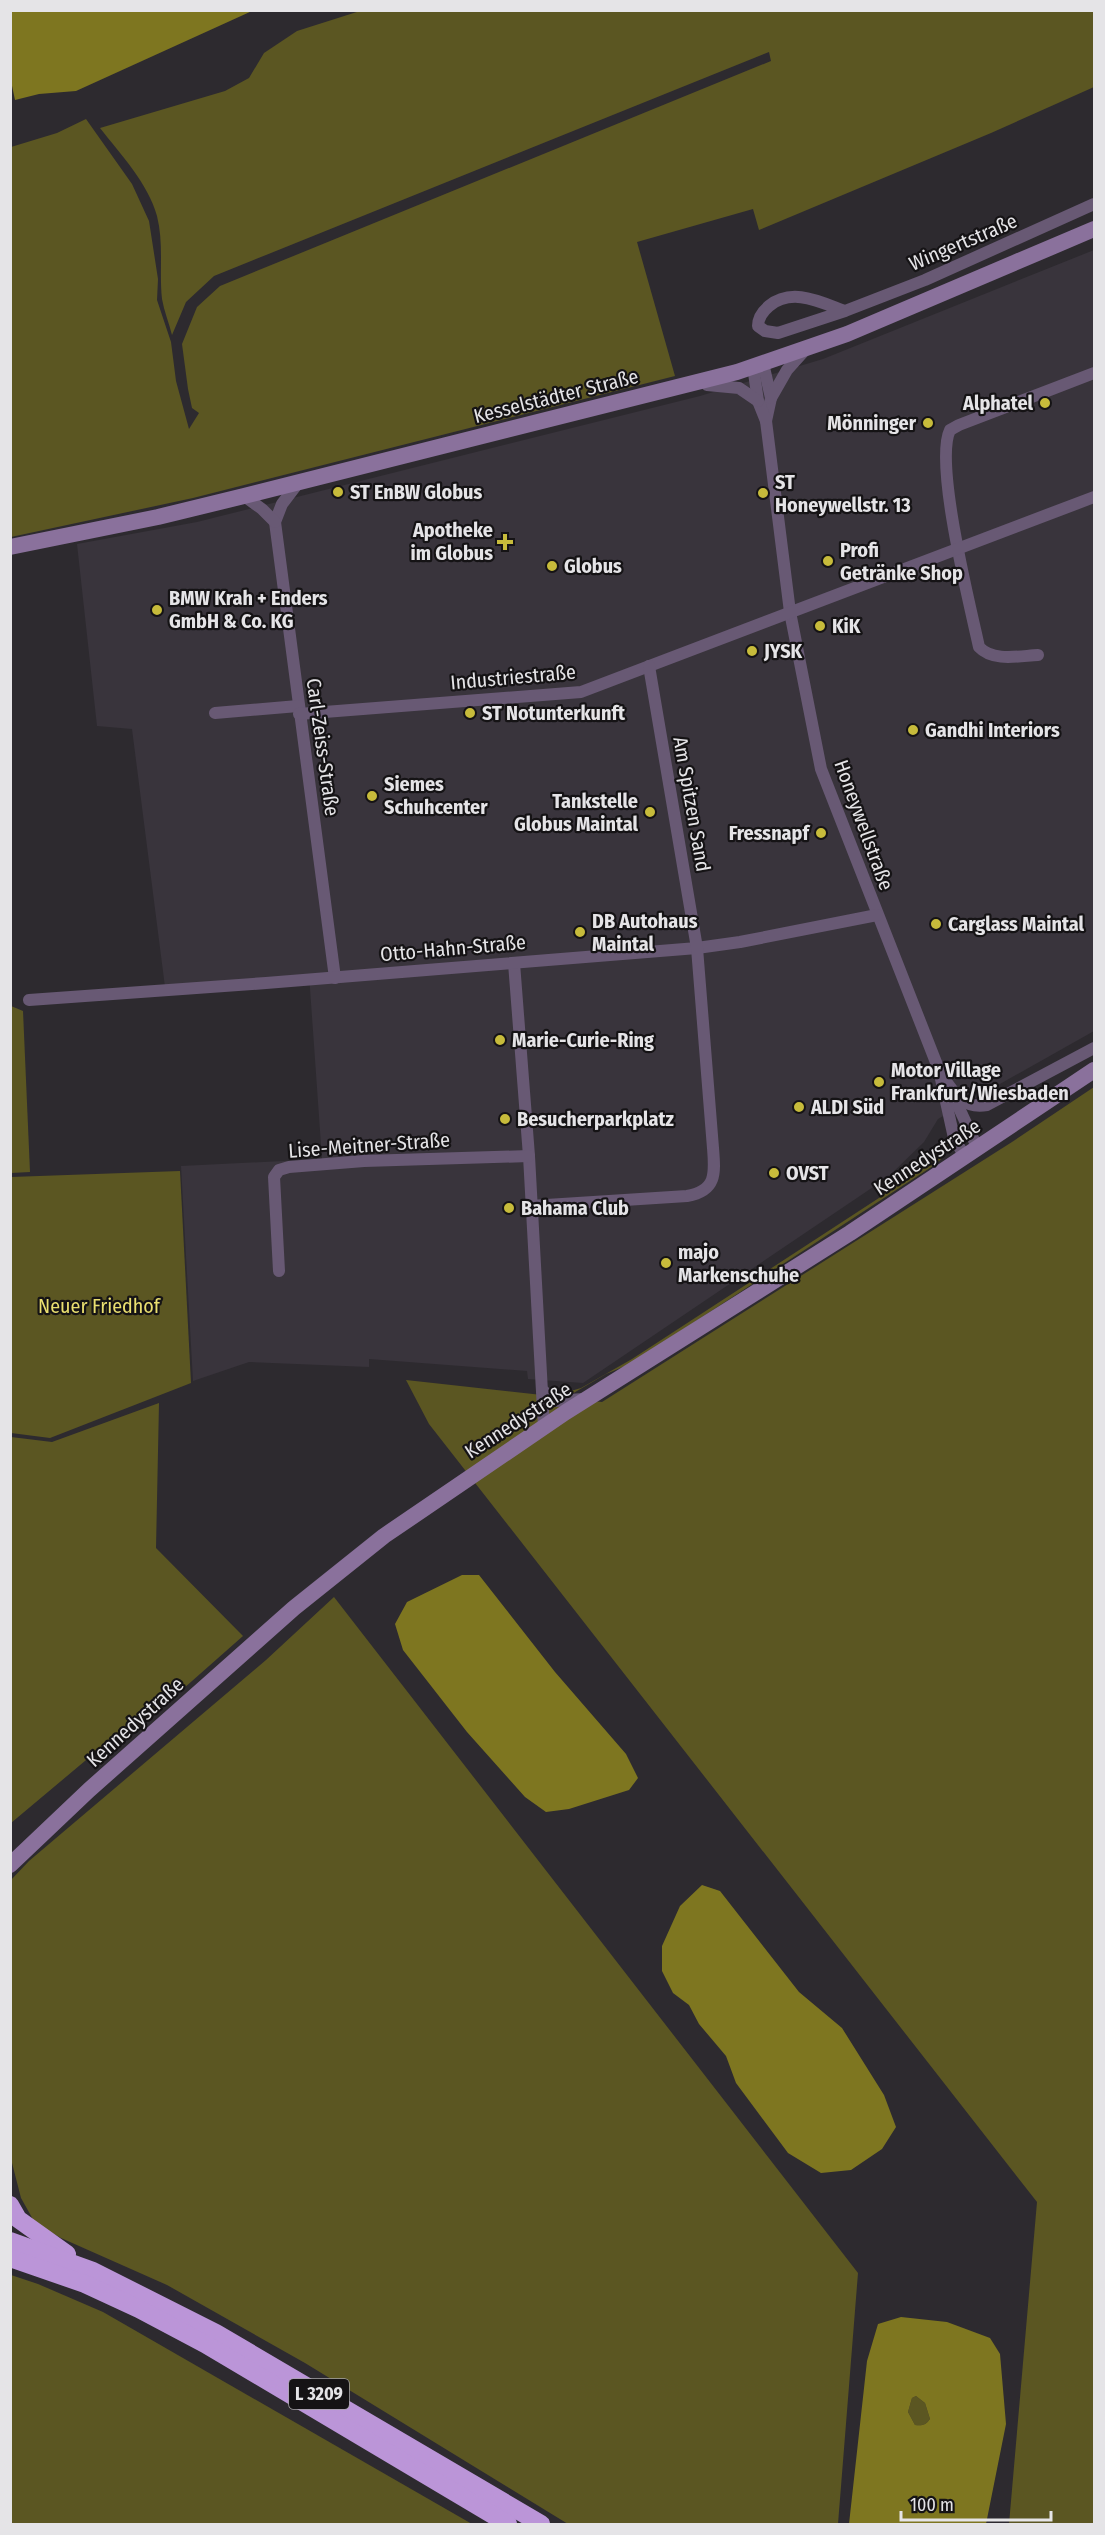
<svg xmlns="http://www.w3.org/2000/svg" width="1105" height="2535" viewBox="0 0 1105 2535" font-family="'Fira Sans Condensed',sans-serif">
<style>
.built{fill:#39343c}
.green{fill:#5b5622}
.water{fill:#7e7620;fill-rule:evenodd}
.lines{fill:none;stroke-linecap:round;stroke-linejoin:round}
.street{stroke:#685974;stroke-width:12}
.secondary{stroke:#8a719c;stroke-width:16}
.highway{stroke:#bb95d8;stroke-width:18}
.poi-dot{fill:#c7bb3b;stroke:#151315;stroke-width:2}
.labels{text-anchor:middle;stroke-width:4.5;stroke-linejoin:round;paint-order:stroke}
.shield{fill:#151315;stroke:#a7a5a8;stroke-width:1.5}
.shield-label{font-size:18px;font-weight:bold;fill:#e5e4e7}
.street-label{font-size:20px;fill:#e5e4e7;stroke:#151315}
.poi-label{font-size:20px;font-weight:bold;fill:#e5e4e7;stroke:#151315;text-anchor:start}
.park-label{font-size:20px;fill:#eadf70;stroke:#151315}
</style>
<rect width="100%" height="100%" fill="#2d2a2f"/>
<polygon class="built" points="1094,250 1094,1031 938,1119 924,1142 888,1177 583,1383 528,1379 527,1371 369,1359 369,1367 249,1362 193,1381 181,1166 322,1159 309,974 165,987 132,729 97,726 77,544 197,522 700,396 823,359"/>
<g class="green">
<path d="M 360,11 L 1094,11 L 1094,87 L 991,133 L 759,230 L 753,209 L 637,242 L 675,376 L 193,498 L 11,537 L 11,147 L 57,133 L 86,119 L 132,184 L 149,221 L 158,279 L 157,300 L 171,342 L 176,381 L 189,429 L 199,413 L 192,408 L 188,389 L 182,344 L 197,307 L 220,286 L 771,61 L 769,52 L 214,276 L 186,302 L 172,335 C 169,323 164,311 162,299 C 159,272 164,244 157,216 C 148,183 121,155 100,128 L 225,91 L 249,78 L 264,53 L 297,31 Z"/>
<polygon points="11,1006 23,1011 30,1172 11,1173"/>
<polygon points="1094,1087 1094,2524 1009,2524 1037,2202 429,1424 406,1380 560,1397 564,1393 581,1388 632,1359 882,1196 945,1144 949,1143 945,1155 936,1164 630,1364 606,1374 565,1398 602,1402 1012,1142"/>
<polygon points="180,1171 191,1383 50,1438 11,1433 11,1177"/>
<polygon points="159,1403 156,1548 243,1636 124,1741 104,1745 11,1823 11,1437 52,1442"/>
<polygon points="334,1597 858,2273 838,2524 568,2524 305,2363 167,2285 61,2238 35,2223 21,2198 11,2159 10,1881 29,1861 266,1660"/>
<polygon points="11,2275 38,2284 103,2312 472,2524 11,2524"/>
<path d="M 916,2396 L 925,2403 L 930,2419 C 926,2425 922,2426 915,2425 L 908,2412 L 912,2398 Z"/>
</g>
<g class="water">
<polygon points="10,11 11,10 252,11 76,91 39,94 15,100 11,81"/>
<polygon points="462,1575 479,1575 555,1672 626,1754 638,1778 629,1790 569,1809 546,1812 525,1797 467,1732 403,1650 395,1624 407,1602"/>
<polygon points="702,1885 720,1891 799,1992 842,2028 884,2095 896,2127 882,2149 851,2170 821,2173 788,2153 736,2083 726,2056 699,2024 689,2005 673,1993 662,1971 662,1946 680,1906"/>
<path d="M 901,2317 L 947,2322 L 990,2338 L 1000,2354 L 1006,2424 L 986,2524 L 849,2524 L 867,2361 L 878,2324 ZM 916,2396 L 925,2403 L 930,2419 C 926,2425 922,2426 915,2425 L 908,2412 L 912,2398 Z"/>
</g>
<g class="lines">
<g class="street">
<path d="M 845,311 C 820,302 792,287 769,306 C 763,311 758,318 758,326 L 765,331 L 778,333 L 845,311 L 925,280 L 1094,204"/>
<polyline points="763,363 771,398 766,421"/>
<polyline points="753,366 758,401 766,421 790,612 821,769 939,1070 954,1138 965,1157"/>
<polyline points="707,385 739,388 758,401"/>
<polyline points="771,398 787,370 805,350"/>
<polyline points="298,483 282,504 275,522 335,978"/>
<polyline points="244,496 262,509 275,522"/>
<path d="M 1038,655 C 1019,656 993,662 979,647 C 970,605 934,463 950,430 L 959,425 L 1094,373"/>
<polyline points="215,713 298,706"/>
<polyline points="299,714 581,692 1094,497"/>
<polyline points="514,963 529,1156 544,1428"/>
<polyline points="29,1000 266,983 697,948 740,942 877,915"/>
<path d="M 943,1077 C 955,1095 964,1109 987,1105 L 1094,1048"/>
<polyline points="953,1095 978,1149"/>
<path d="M 531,1206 L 687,1196 C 717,1191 715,1173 713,1148 L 697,948 L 649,666"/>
<polyline points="279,1271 274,1177 279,1170 289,1167 364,1161 529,1156"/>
<polyline points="542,1390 556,1401 583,1399"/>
</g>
<g class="secondary">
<polyline points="10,547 158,517 244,496 737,372 847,334 1094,229"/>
<polyline points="10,1865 89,1790 294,1608 384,1536 566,1412 850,1233 1094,1070"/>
</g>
<g class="highway">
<polyline points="10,2205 18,2219 67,2254"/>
<polyline points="10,2241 93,2271 216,2333 541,2524"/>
<polyline points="10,2258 85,2284 139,2309 205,2344 508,2524"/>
</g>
</g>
<g class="poi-dot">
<circle cx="1045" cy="403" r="6"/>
<circle cx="928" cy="423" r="6"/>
<circle cx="338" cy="492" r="6"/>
<circle cx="763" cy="493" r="6"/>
<path d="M502 533h6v6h6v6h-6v6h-6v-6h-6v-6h6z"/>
<circle cx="828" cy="561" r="6"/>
<circle cx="552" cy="566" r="6"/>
<circle cx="157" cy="610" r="6"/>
<circle cx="820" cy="626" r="6"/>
<circle cx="752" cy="651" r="6"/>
<circle cx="470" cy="713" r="6"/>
<circle cx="913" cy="730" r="6"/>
<circle cx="372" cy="796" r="6"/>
<circle cx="650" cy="812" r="6"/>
<circle cx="821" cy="833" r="6"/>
<circle cx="936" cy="924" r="6"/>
<circle cx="580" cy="932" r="6"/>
<circle cx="500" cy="1040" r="6"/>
<circle cx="879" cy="1082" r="6"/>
<circle cx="799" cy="1107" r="6"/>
<circle cx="505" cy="1119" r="6"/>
<circle cx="774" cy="1173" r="6"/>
<circle cx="509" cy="1208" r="6"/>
<circle cx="666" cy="1263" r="6"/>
</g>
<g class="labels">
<rect class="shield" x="289" y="2379" width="60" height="30" rx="4.5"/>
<g class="shield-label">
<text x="319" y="2400">L 3209</text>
</g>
<g class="street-label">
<text transform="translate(963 242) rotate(-23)" y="7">Wingertstraße</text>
<text transform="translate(556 396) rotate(-14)" y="7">Kesselstädter Straße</text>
<text transform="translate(513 677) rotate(-5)" y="7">Industriestraße</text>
<text transform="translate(323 747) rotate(82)" y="7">Carl-Zeiss-Straße</text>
<text transform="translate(692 804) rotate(80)" y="7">Am Spitzen Sand</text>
<text transform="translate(864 825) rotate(70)" y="7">Honeywellstraße</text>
<text transform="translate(453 948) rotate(-5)" y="7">Otto-Hahn-Straße</text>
<text transform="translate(369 1145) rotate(-4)" y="7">Lise-Meitner-Straße</text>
<text transform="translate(927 1157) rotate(-33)" y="7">Kennedystraße</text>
<text transform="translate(518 1420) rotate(-33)" y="7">Kennedystraße</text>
<text transform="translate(135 1722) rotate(-42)" y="7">Kennedystraße</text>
</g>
<g class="poi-label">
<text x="1033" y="410" text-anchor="end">Alphatel</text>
<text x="916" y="430" text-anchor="end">Mönninger</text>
<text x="775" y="489">ST<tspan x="775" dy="23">Honeywellstr. 13</tspan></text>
<text x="350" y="499">ST EnBW Globus</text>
<text x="493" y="537" text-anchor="end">Apotheke<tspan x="493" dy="23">im Globus</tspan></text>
<text x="840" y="557">Profi<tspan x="840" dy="23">Getränke Shop</tspan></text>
<text x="564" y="573">Globus</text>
<text x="169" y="605">BMW Krah + Enders<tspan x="169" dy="23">GmbH &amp; Co. KG</tspan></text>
<text x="832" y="633">KiK</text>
<text x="764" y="658">JYSK</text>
<text x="482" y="720">ST Notunterkunft</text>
<text x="925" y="737">Gandhi Interiors</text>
<text x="384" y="791">Siemes<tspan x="384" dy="23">Schuhcenter</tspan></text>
<text x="638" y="808" text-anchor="end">Tankstelle<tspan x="638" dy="23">Globus Maintal</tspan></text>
<text x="809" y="840" text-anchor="end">Fressnapf</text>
<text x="592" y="928">DB Autohaus<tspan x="592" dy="23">Maintal</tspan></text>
<text x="948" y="931">Carglass Maintal</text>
<text x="512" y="1047">Marie-Curie-Ring</text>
<text x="891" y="1077">Motor Village<tspan x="891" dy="23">Frankfurt/Wiesbaden</tspan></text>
<text x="811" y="1114">ALDI Süd</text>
<text x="517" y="1126">Besucherparkplatz</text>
<text x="786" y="1180">OVST</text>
<text x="521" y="1215">Bahama Club</text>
<text x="678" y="1259">majo<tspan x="678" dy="23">Markenschuhe</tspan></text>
</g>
<g class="park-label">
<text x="99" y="1313">Neuer Friedhof</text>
</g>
</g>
<rect width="1105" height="2535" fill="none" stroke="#e5e4e7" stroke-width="24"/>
<path d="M901 2511v9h150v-9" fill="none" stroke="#e5e4e7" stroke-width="3"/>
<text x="910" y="2511" font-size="18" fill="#e5e4e7" stroke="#151315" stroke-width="4.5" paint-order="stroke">100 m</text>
</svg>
